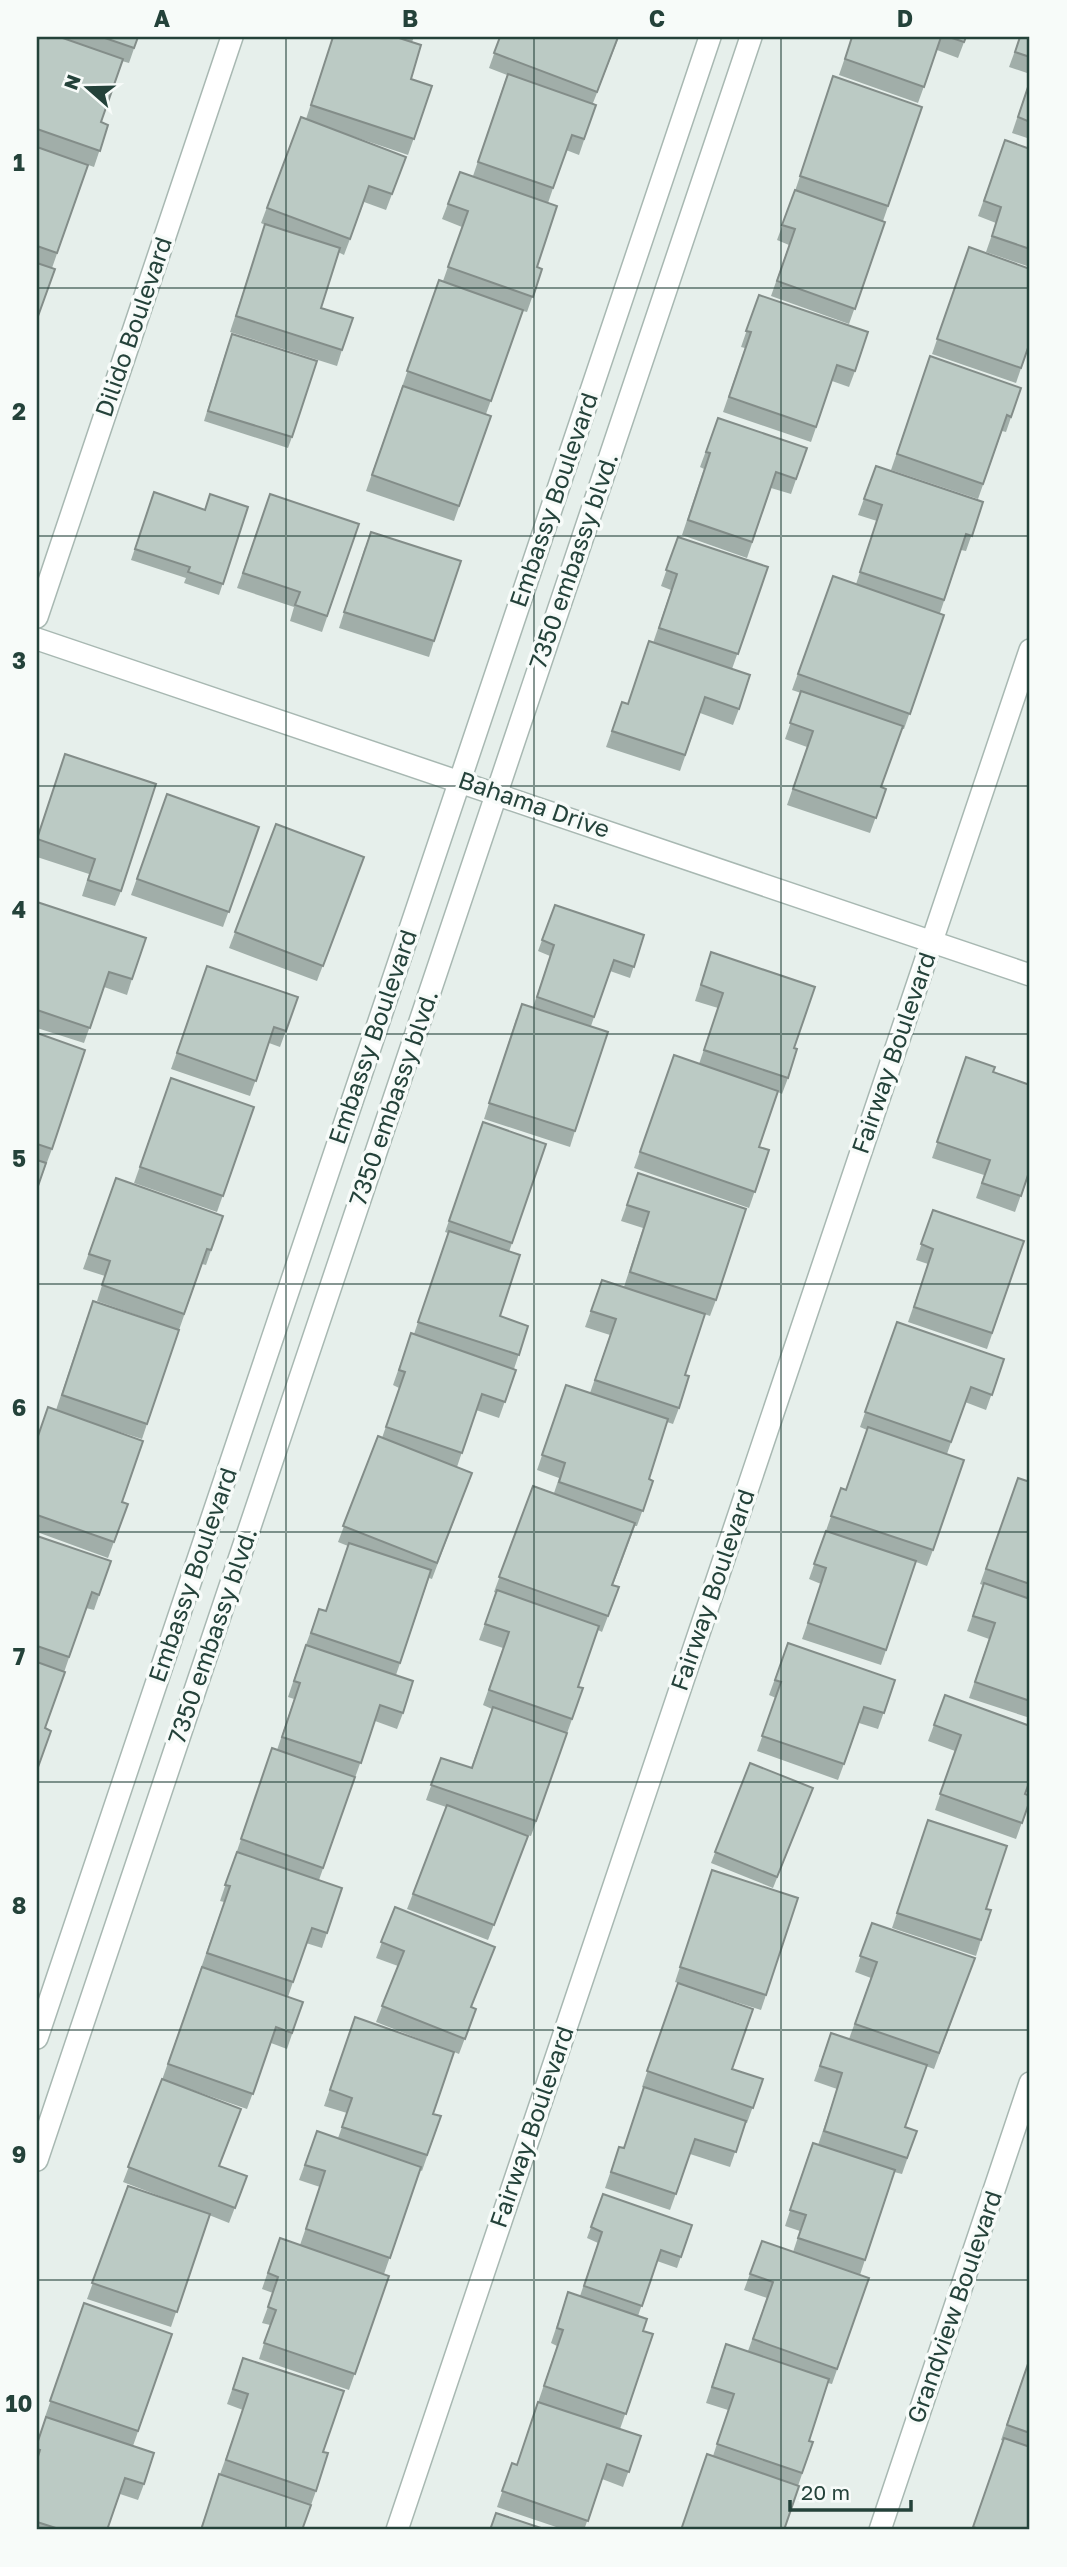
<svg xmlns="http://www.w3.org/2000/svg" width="1067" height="2567" viewBox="0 0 1067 2567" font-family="'Golos Text',sans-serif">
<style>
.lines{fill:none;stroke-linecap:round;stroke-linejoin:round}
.street-casing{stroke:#a8b8b2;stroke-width:24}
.street{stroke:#fff;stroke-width:21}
.wall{fill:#a1aea9}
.building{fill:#bbcac4;stroke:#838d89;stroke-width:2}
.grid{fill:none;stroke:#24423a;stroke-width:2;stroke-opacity:0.55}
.labels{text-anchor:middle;stroke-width:7;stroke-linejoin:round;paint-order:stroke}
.street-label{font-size:24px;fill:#24423a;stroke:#f7fbf9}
.neatline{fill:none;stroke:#24423a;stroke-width:2.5}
.grid-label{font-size:23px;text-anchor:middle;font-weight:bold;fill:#24423a}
</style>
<rect width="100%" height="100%" fill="#e6efeb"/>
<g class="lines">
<g class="street-casing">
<g id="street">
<polyline points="37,617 232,37"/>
<polyline points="37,639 1030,975"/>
<polyline points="37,2038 710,37"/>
<polyline points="37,2160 751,37"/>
<polyline points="397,2530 1030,650"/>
<polyline points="880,2530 1030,2083"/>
</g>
</g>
<use href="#street" class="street"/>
</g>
<g class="wall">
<polygon points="39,37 138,37 129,63 122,61 101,122 108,125 94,167 37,147 37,44"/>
<polygon points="333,37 414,37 412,42 411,79 432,86 408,155 352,136 406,157 386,210 364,202 344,255 338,252 321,308 342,350 337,366 230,332 265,225 261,223 301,117 306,119"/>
<polygon points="500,37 619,37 593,103 596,105 579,155 566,150 548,203 537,267 542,269 527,312 523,311 486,414 491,416 454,521 366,491 439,280 443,281 462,227 442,219 460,172 473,176 507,75 489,68"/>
<polygon points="852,37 966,37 958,58 937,50 918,103 839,75"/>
<polygon points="1020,37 1030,37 1030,74 1009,67"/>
<polygon points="1030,80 1030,139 1012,133"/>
<polygon points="828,92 922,107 883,221 885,222 849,324 771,296 789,245 777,240 795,191"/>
<polygon points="1005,140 1030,149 1030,267 986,252 996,223 978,216"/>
<polygon points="37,147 88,165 52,268 37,319"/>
<polygon points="969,247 1030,342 1016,383 932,354"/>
<polygon points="759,295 855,371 849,387 832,381 811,442 723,412 745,348 741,347"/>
<polygon points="228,345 292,437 288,448 204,421"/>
<polygon points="930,356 1021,388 1006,432 1002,431 978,499 891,470"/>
<polygon points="718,418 807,448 791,494 771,488 747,558 682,535 704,469 700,467"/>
<polygon points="876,466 983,502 966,551 961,550 940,613 944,615 904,729 902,729 881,787 886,789 870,833 787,805 807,747 785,739 801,693 792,690 833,576 856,584 877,521 858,515"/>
<polygon points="154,492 205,510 248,507 219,595 184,583 186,578 131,560"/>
<polygon points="270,494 359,524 322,632 290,621 294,607 237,588"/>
<polygon points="678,537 768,567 732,669 739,709 733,725 700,713 680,771 606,747 622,702 628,704 653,643 671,590 661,586"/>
<polygon points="365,547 434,641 429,657 339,628"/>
<polygon points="65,754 121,891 115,906 82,896 89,874 37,857 37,837"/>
<polygon points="167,794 259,827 223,927 131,895"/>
<polygon points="276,824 364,857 317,981 229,948"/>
<polygon points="37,902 132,979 127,995 104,987 84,1043 37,1028"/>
<polygon points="555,905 644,935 630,978 610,971 591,1026 575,1131 570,1147 484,1119 516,1019 533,1007 550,956 538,951"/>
<polygon points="711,952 794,1048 788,1078 782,1094 778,1092 759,1147 769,1150 749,1208 634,1168 674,1055 699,1064 718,1008 695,1001"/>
<polygon points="207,966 298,997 280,1047 269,1043 250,1096 171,1069"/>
<polygon points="37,1033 52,1149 37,1189"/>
<polygon points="966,1057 1030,1169 1015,1212 976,1198 984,1175 932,1158"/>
<polygon points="171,1078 254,1107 217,1212 134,1183"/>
<polygon points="483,1122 546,1144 509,1252 500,1316 528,1326 514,1369 516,1370 499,1418 476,1410 457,1467 472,1473 432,1579 429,1578 396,1675 403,1713 397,1729 375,1721 319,1880 342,1888 322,1948 306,1943 288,1997 303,2002 287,2049 271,2043 247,2109 175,2084 219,2166 247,2176 229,2223 209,2215 171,2327 87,2299 128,2186 170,2200 123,2182 162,2080 201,1968 224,1902 220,1901 272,1748 277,1750 294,1699 288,1697 300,1661 319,1609 326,1611 348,1546 338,1542 378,1436 382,1438 399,1388 393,1385 411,1333 414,1334 448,1233 445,1232"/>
<polygon points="638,1173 716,1300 710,1316 624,1287 643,1228 621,1221"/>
<polygon points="116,1178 223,1216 206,1265 202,1264 179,1330 97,1301 105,1276 83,1269"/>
<polygon points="933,1210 1024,1241 987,1349 908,1322 928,1264 916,1260"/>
<polygon points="602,1280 685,1375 679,1408 673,1424 667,1422 649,1479 653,1481 637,1526 635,1526 613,1585 619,1587 602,1632 598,1630 578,1687 583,1688 531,1836 523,1834 528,1836 488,1940 407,1909 446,1807 426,1800 441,1758 471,1768 492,1709 483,1705 503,1648 479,1640 496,1593 494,1592 533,1486 554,1493 559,1478 537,1470 566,1385 590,1393 610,1335 585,1327"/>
<polygon points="87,1317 147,1424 142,1439 76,1418 122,1502 128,1504 108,1558 37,1532 37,1439 56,1410"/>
<polygon points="897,1322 1004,1359 986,1410 965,1402 947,1454 933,1550 927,1566 916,1562 881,1665 802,1639 821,1584 809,1579 841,1488 846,1490 867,1430 860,1427"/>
<polygon points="1018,1478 1030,1482 1030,1718 969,1698 989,1639 967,1631 983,1585 980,1584"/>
<polygon points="37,1536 111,1561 94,1610 86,1608 45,1728 37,1770"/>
<polygon points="788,1643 895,1680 878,1729 859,1723 838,1780 757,1751 776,1698 769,1695"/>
<polygon points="945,1695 1030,1800 1016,1839 935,1810 955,1751 928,1741"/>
<polygon points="750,1763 813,1788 773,1888 711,1863"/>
<polygon points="922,1836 986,1909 981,1940 976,1956 892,1928"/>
<polygon points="712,1870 766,1995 761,2010 692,1988 732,2069 763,2079 747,2123 745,2123 730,2167 690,2154 670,2210 605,2188 619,2147 624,2148 644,2088 642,2087 678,1983 675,1982"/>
<polygon points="395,1907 471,2007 476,2009 459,2054 454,2052 433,2114 441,2116 422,2171 420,2170 384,2274 389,2276 349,2390 259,2359 270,2325 262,2323 273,2293 262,2289 274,2254 300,2245 320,2187 299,2180 311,2147 338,2138 347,2113 324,2106 355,2017 437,2046 376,2022 398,1966 376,1958"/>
<polygon points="872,1923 975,1958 934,2069 926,2066 905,2127 917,2131 902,2174 894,2172 860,2275 869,2278 832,2384 828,2383 809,2441 813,2442 798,2486 713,2456 728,2410 706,2403 720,2360 748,2351 767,2298 744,2290 762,2241 793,2252 800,2231 785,2226 807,2159 818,2145 837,2089 814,2081 831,2033 849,2039 871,1978 855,1972"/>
<polygon points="603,2194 692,2225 677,2268 657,2261 638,2316 643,2331 653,2334 620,2429 641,2436 623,2487 602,2479 584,2530 565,2530 497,2507 512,2463 517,2465 557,2346 551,2343 568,2292 580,2296 598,2243 587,2238"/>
<polygon points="84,2303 172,2334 133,2446 144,2484 138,2500 120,2494 107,2530 37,2530 37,2443 46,2417 45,2417"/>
<polygon points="1030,2357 1030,2530 972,2530 1003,2441 1001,2440"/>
<polygon points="243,2358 323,2452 316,2491 302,2530 200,2530 243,2410 227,2404"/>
</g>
<g class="building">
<polygon points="39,37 60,37 123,59 101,122 108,125 100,151 37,129 37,44"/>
<polygon points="102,37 138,37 134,48"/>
<polygon points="333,37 396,37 421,45 411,79 432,86 414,139 311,105"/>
<polygon points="500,37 618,37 597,92 494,53"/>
<polygon points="852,37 941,37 924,87 845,59"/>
<polygon points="949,37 966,37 964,42"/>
<polygon points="1020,37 1030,37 1030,57 1015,52"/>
<polygon points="508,74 596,105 584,139 572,135 553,188 478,162"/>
<polygon points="833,76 922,107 888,206 800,176"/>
<polygon points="1030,81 1030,122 1018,117"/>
<polygon points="301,117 406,157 392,194 369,186 350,239 267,208"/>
<polygon points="1005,140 1030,149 1030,249 992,236 1001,207 984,201"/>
<polygon points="37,147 88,165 57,253 37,246"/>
<polygon points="460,172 557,206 537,267 542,269 533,297 448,267 468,211 448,204"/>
<polygon points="795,190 885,222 855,309 777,281 795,229 782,225"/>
<polygon points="265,224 340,248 321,308 353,318 342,350 236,316"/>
<polygon points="969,247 1030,269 1030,342 1021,368 937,339"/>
<polygon points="37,263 55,269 37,319"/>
<polygon points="439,280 523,310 491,401 407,371"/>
<polygon points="759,295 868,332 855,371 837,365 816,427 729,397 751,332 746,331"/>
<polygon points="232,334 317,361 292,437 208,411"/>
<polygon points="930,356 1021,388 1011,417 1007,415 983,484 897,454"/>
<polygon points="403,386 491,416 459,506 372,475"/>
<polygon points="718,418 807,448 796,479 776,472 752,542 688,520 710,453 706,452"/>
<polygon points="876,466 983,502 972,536 966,534 944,600 860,572 882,505 864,499"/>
<polygon points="154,492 205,510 210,494 248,507 223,584 188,572 190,567 135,549"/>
<polygon points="270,494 359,524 327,616 295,605 300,592 243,573"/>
<polygon points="371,532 461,561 434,641 344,612"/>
<polygon points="678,537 768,567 738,654 659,628 677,574 666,570"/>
<polygon points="833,576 944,615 910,714 798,674"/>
<polygon points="649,641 750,675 739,709 705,697 685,755 612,731 622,702 628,704"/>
<polygon points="801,691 903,726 881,787 886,789 876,818 793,789 813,731 790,723"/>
<polygon points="65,754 156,784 121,891 88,880 95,859 37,839"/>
<polygon points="167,794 259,827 229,912 137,879"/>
<polygon points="276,824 364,857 323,966 235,932"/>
<polygon points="37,902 146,938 132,979 109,972 90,1028 37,1010"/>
<polygon points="555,905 644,935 634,967 614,960 594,1017 537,997 554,945 542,940"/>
<polygon points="711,952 815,987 794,1048 797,1049 788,1078 704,1050 723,993 701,985"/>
<polygon points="207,966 298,997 286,1031 274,1027 256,1081 177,1053"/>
<polygon points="522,1004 608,1032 575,1131 489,1103"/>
<polygon points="37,1033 85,1050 52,1149 37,1144"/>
<polygon points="674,1055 778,1091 759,1147 769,1150 755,1192 640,1152"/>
<polygon points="966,1057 995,1067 993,1072 1030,1085 1030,1169 1021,1196 982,1183 990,1160 937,1142"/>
<polygon points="171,1078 254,1107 223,1196 140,1167"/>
<polygon points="483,1122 546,1144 512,1243 449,1221"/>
<polygon points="37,1160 46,1163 37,1189"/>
<polygon points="638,1173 746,1209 716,1300 630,1272 649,1212 627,1205"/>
<polygon points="116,1178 223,1216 211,1250 207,1249 184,1314 102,1285 110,1261 89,1254"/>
<polygon points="933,1210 1024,1241 992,1333 914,1307 933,1249 921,1244"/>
<polygon points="449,1231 520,1255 500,1316 528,1326 519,1355 418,1322"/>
<polygon points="602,1280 705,1314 685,1375 689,1376 679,1408 595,1380 616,1319 591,1311"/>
<polygon points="93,1301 179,1330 147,1424 62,1395"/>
<polygon points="897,1322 1004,1359 992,1395 971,1387 951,1442 865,1412"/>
<polygon points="411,1333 516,1370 505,1402 482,1394 462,1453 386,1427 405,1372 399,1370"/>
<polygon points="566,1385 668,1419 649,1479 653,1481 643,1511 559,1482 565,1463 542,1455"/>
<polygon points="48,1407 143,1441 122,1502 128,1504 114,1542 37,1515 37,1439"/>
<polygon points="868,1427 964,1460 933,1550 831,1516 841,1488 846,1490"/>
<polygon points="378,1436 472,1473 437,1563 343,1526"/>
<polygon points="1018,1478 1030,1482 1030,1584 986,1569"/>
<polygon points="533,1486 635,1523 612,1585 619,1587 608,1616 499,1577"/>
<polygon points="826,1531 916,1561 886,1650 808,1623 826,1568 814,1564"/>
<polygon points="37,1536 111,1561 99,1595 92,1592 69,1657 37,1646"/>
<polygon points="349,1543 431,1570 400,1663 311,1633 319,1609 326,1611"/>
<polygon points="984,1583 1030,1599 1030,1701 975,1682 995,1623 973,1616"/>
<polygon points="497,1590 599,1626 578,1687 583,1688 572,1719 489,1690 509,1632 485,1624"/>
<polygon points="788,1643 895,1680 884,1713 864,1707 844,1764 762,1736 781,1682 775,1680"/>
<polygon points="306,1645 413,1681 403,1713 380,1705 361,1763 282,1737 300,1683 294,1681"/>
<polygon points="37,1662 65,1672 45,1728 51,1731 37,1770"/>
<polygon points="945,1695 1030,1726 1030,1780 1025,1794 1030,1796 1030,1800 1022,1823 940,1794 961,1735 934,1725"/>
<polygon points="493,1707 567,1733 536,1821 431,1785 441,1758 472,1768"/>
<polygon points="272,1748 355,1777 323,1868 241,1839"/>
<polygon points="750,1763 813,1788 777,1877 715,1852"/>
<polygon points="447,1805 528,1836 494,1925 413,1894"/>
<polygon points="928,1820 1007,1846 986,1909 991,1910 981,1940 897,1913"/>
<polygon points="237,1852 342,1888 327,1933 312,1928 293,1982 207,1953 230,1886 225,1885"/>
<polygon points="712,1870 798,1898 766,1995 680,1967"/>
<polygon points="395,1907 495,1947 471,2007 476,2009 465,2039 382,2006 404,1951 381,1942"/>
<polygon points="872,1923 975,1958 939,2053 855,2024 877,1962 860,1956"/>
<polygon points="202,1967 303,2002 292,2033 276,2027 253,2094 168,2064"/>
<polygon points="678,1983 753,2009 732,2069 763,2079 753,2108 647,2071"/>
<polygon points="355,2017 454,2052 433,2114 441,2116 427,2155 342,2127 352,2098 330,2090"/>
<polygon points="831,2033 927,2065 905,2127 917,2131 907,2158 824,2131 842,2073 820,2066"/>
<polygon points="162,2079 241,2109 219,2166 247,2176 235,2208 128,2167"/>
<polygon points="644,2087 746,2121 736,2152 695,2139 676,2194 611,2172 619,2147 624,2148"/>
<polygon points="317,2131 421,2167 390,2258 306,2229 325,2171 305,2165"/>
<polygon points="813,2143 895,2170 865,2260 798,2238 806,2215 790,2210"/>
<polygon points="128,2186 210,2214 177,2312 92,2283"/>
<polygon points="603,2194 692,2225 681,2257 661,2250 642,2306 584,2286 602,2232 591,2227"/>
<polygon points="280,2238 389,2276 355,2374 264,2343 276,2310 268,2307 278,2277 268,2273"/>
<polygon points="762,2241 869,2278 837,2369 753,2339 773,2282 750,2274"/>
<polygon points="568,2292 647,2319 643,2331 653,2334 626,2414 544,2386 563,2330 557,2328"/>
<polygon points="84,2303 172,2334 138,2431 50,2401"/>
<polygon points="726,2344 829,2379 809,2441 813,2442 802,2473 717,2444 734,2394 712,2387"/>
<polygon points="243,2358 344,2391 323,2452 328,2453 316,2491 226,2460 248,2394 233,2389"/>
<polygon points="1030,2358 1030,2433 1007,2425"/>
<polygon points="538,2402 641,2436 629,2472 607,2464 588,2521 502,2491 512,2463 517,2465"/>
<polygon points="46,2417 154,2453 144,2484 125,2478 107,2530 62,2530 37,2522 37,2460 40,2450 37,2449 37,2444"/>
<polygon points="1004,2438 1030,2447 1030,2530 982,2530 973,2527"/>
<polygon points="707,2454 799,2486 784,2530 681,2530"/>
<polygon points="219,2474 311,2505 302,2530 296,2530 289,2528 289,2530 201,2530"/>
<polygon points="496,2513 547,2530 490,2530"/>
</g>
<path class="grid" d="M 286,37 L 286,2530M 534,37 L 534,2530M 781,37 L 781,2530M 37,288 L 1030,288M 37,536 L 1030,536M 37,786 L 1030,786M 37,1034 L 1030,1034M 37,1284 L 1030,1284M 37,1532 L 1030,1532M 37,1782 L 1030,1782M 37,2030 L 1030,2030M 37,2280 L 1030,2280"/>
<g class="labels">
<g class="street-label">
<text transform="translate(134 327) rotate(-71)" y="8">Dilido Boulevard</text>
<text transform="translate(554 500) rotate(-71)" y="8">Embassy Boulevard</text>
<text transform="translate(574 561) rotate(-71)" y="8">7350 embassy blvd.</text>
<text transform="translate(534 805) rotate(19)" y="8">Bahama Drive</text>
<text transform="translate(373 1037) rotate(-71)" y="8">Embassy Boulevard</text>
<text transform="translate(894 1053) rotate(-71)" y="8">Fairway Boulevard</text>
<text transform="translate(394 1098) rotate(-71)" y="8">7350 embassy blvd.</text>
<text transform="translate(193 1575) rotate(-71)" y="8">Embassy Boulevard</text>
<text transform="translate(713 1590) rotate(-71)" y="8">Fairway Boulevard</text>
<text transform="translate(213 1636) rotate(-71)" y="8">7350 embassy blvd.</text>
<text transform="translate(532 2127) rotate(-71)" y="8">Fairway Boulevard</text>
<text transform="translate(955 2307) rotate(-71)" y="8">Grandview Boulevard</text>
</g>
</g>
<rect width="1067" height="2567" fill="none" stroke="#f7fbf9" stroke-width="77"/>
<g transform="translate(88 88) rotate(290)" stroke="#f7fbf9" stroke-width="5" paint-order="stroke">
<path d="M0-5L12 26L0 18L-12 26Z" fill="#24423a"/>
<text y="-10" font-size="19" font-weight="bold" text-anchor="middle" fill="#24423a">N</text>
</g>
<path d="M790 2500v10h121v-10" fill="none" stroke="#24423a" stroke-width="3.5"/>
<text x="801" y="2500" font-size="21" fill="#24423a" stroke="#f7fbf9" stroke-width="5" paint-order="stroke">20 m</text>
<rect x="38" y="38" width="990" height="2490" class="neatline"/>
<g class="grid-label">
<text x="162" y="27">A</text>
<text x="410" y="27">B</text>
<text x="657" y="27">C</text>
<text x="905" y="27">D</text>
<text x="19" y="171">1</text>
<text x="19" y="420">2</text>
<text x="19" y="669">3</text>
<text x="19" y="918">4</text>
<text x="19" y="1167">5</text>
<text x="19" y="1416">6</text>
<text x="19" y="1665">7</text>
<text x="19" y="1914">8</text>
<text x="19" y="2163">9</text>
<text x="19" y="2412">10</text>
</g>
</svg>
